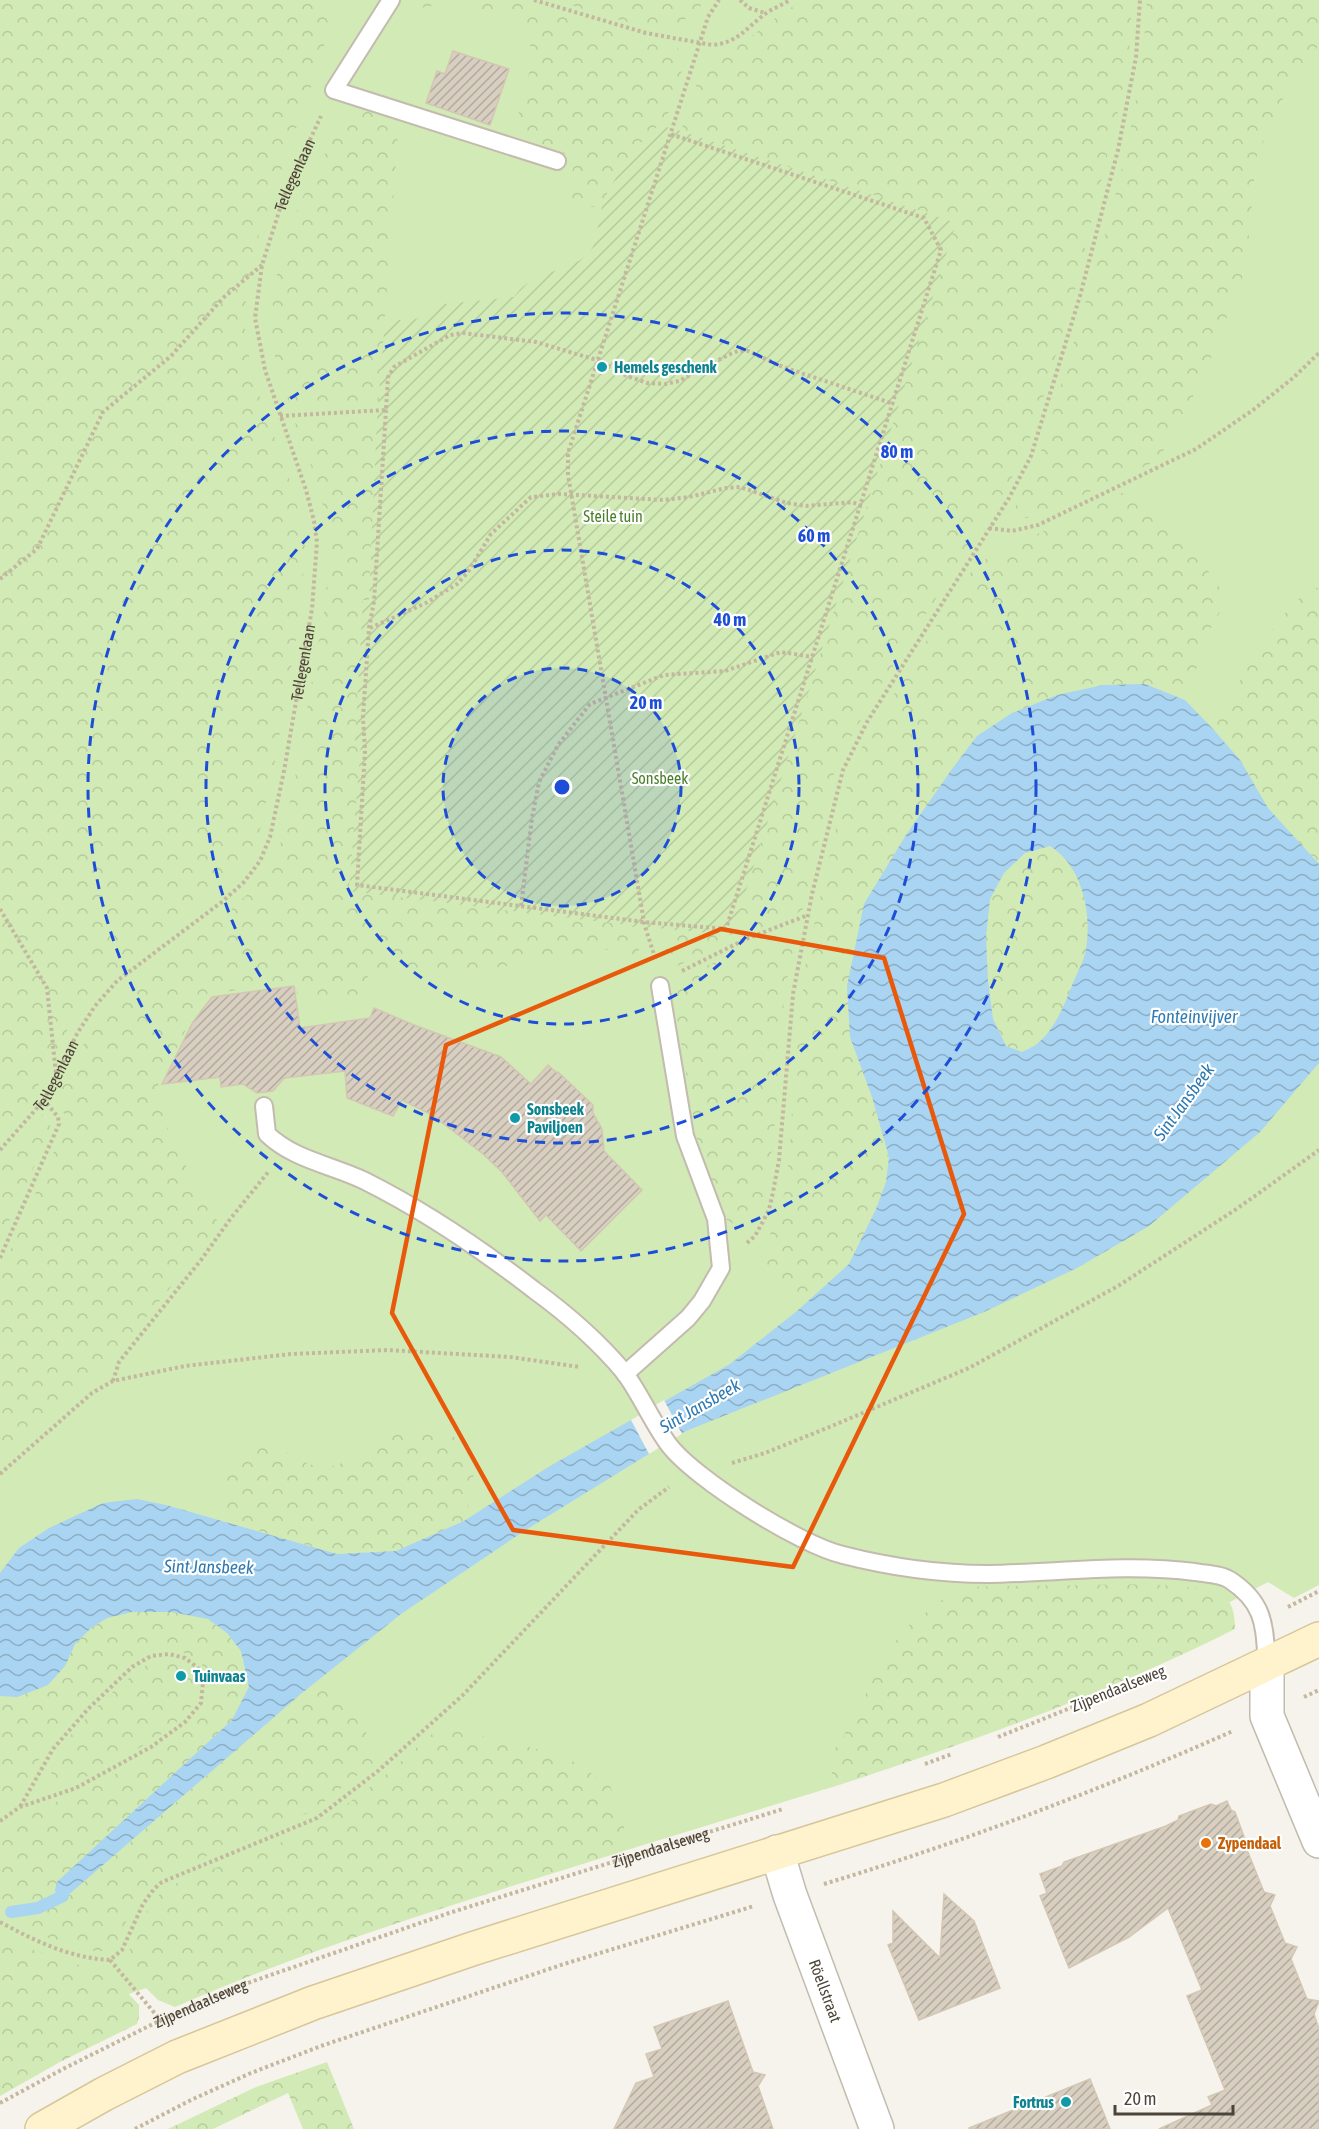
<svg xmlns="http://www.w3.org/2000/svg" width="1319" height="2129" viewBox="0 0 1319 2129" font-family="'Asap Condensed',sans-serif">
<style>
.green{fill:#d2eab5}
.forest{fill:url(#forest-crowns)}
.garden{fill:url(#garden-furrows)}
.water{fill:url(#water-waves);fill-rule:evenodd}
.pier{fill:#f6f3ec}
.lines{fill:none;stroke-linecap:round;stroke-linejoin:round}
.stream{stroke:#a9d4f2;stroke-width:12}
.building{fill:url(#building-hatch);stroke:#d3c7b4;stroke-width:1.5}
.lane-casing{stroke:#c2bbae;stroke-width:20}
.street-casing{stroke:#c2bbae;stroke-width:36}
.secondary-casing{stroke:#d6c79b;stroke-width:36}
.path{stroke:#c4b79f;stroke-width:4;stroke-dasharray:3 3;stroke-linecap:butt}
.lane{stroke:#fff;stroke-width:16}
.street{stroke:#fff;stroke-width:33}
.secondary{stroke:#fff3cd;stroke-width:33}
.marked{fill:none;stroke:#e8590c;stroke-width:4.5;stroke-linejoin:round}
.ring{fill:none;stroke:#1d4ed8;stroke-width:3;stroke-dasharray:10 8}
.culture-dot{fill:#0f9aa8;stroke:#fff;stroke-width:2}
.food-dot{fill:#e8710a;stroke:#fff;stroke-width:2}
.labels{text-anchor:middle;stroke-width:4.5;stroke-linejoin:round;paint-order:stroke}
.street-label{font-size:16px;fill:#4b4439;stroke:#fff}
.culture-label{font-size:16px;font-weight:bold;fill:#0d838f;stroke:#fff;text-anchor:start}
.park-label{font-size:16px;fill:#4a7f2a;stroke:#fff}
.food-label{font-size:16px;font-weight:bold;fill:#c56008;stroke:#fff;text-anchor:start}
.water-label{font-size:18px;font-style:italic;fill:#2e7ab2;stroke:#fff}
.centre{fill:#1d4ed8;stroke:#fff;stroke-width:3}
.ring-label{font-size:18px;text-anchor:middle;font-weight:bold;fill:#1d4ed8;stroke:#fff;stroke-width:4.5;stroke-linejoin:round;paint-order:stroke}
</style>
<defs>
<pattern id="forest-crowns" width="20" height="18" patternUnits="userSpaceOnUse" patternTransform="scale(1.5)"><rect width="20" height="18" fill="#d2eab5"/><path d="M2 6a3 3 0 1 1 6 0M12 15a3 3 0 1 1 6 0" fill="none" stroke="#b6ca9c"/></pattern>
<pattern id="garden-furrows" width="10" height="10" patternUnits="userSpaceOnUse" patternTransform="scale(1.5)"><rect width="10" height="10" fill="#d2eab5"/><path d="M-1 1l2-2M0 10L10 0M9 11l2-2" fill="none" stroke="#b6ca9c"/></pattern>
<pattern id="water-waves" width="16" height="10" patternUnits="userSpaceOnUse" patternTransform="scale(1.5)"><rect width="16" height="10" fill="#a9d4f2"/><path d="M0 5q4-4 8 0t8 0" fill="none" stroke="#8caec5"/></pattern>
<pattern id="building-hatch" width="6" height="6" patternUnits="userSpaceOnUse" patternTransform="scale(1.5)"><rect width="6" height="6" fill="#d8cfc1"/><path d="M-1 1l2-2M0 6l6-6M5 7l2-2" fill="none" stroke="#b1aa9e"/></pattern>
</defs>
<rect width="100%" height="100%" fill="#f6f3ec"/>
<polygon class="green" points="0,0 1319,0 1319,1585 1294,1598 1268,1582 1059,1692 831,1772 839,1785 627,1850 623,1825 0,2038"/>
<g class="forest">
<polygon points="0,0 325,0 328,18 325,42 317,70 261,227 254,255 245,308 245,332 252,374 294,492 305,544 301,611 274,767 259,834 250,855 236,874 214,893 110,974 87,999 70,1025 33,1095 18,1115 0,1134"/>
<path d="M 416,0 L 513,0 L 644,39 L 674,45 L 685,55 L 685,61 L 664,126 L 659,125 L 608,191 L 602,207 L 575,207 L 566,203 L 565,192 L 577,157 L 511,137 C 522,101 539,62 526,25 L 516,19 L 452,2 L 410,10 Z"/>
<path d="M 554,0 L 706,0 C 676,36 653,30 613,18 C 593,12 574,6 554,0 Z"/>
<polygon points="804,0 1132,0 1129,57 1119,107 1074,294 1037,418 1025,453 1003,494 878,689 846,746 835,769 802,911 742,935 669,970 662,929 731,935 931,214 681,131 703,65 711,54 743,43 782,13"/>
<path d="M 1147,0 L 1319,0 L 1319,45 L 1285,94 L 1256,158 L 1246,268 L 1203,378 L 1158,460 L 1046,512 L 1026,518 L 1019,516 C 1016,512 1015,509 1016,504 C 1018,490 1030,475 1036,463 C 1042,450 1047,434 1051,420 C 1090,282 1140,144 1147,0 Z"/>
<path d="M 356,105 L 399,118 L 379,402 L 290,407 C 282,382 273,357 271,331 C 270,322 272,312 273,303 C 279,230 316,170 351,107 Z"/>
<path d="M 377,419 L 369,600 L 363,601 L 355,742 L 361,742 L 349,890 L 635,926 L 642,970 L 634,972 L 628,946 L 470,972 L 369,969 L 364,997 L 297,994 L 295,983 L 206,994 L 190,1021 L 158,1085 L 171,1141 L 214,1212 L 218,1224 C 187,1266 156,1308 121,1347 C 83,1388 41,1424 0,1461 L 0,1274 L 66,1124 C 66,1112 59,1107 56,1096 L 87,1038 L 104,1012 L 124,990 L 163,958 L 230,911 L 254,888 L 272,863 L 281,842 L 296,773 L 324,611 L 329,564 L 330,541 L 319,487 L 295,423 Z"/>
<polygon points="1124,492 1189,543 1228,600 1213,623 1185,700 1145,684 977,736 952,769 906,835 872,1097 889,1157 886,1182 876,1209 849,1264 825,1286 805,1292 791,1293 782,1290 769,1278 765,1265 765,1249 784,1195 789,1161 794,1078 806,961 837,823 851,772 859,752 922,648 975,566 1008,545 1040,533"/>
<path d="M 1319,587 L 1319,864 L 1268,808 L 1240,760 L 1213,729 C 1233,694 1281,597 1319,587 Z"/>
<path d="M 1050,846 C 1084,867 1093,918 1085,954 C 1082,966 1075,977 1071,988 C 1064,1006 1054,1030 1038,1043 C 1034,1047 1027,1049 1022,1052 L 1006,1046 L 993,1019 L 988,981 L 986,937 L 990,899 L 1004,873 L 1025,853 Z"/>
<path d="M 798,926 C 794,948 788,971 785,993 C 777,1056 779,1120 767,1181 C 765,1192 763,1207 756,1216 C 746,1230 731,1227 722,1214 L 697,1138 L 671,983 L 747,947 Z"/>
<polygon points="44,1113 51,1118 49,1134 0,1241 0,1164 11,1154"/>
<path d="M 422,1429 C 487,1435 477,1473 464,1521 L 396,1552 L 337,1554 L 231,1523 C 222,1498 220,1459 252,1449 C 259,1447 267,1446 274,1448 C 295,1452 307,1470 329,1467 C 349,1464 364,1446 382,1439 C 394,1434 409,1432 422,1429 Z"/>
<path d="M 1083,1585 C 1109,1585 1210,1581 1226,1598 C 1234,1606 1235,1619 1235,1629 C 1108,1693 974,1741 839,1785 L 831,1772 L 830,1755 L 841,1741 L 884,1659 L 903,1630 L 959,1587 Z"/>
<path d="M 132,1612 L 171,1612 L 208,1619 L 227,1633 L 241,1651 L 249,1687 L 232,1720 L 162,1786 L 60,1896 L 67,1897 L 302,1693 L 322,1688 L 336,1689 L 361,1709 L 373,1763 L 312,1811 L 269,1831 L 158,1876 C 142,1889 131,1911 122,1930 C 120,1935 119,1943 115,1946 C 96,1965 18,1926 0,1912 L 0,1830 L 23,1813 L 80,1794 L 153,1753 L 190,1726 L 207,1703 L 209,1684 L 202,1664 L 188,1654 L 169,1649 L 149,1650 L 129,1663 L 83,1705 L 47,1745 L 15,1803 L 0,1814 L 0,1696 L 17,1697 L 65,1666 L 75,1644 L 90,1629 L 107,1618 Z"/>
<path d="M 170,1660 C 183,1663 193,1666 196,1681 C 198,1687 197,1698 193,1704 C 173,1735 107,1765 73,1784 L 61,1784 C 56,1780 51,1777 51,1770 C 52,1745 129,1673 151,1663 C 157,1660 164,1660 170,1660 Z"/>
<path d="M 439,1728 L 516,1743 L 568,1758 L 610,1786 L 623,1818 L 627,1850 C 475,1898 322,1943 175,2007 L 158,2000 L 136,1978 L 130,1968 L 128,1955 L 134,1936 L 149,1907 L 160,1894 L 177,1883 L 273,1846 L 320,1824 L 382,1778 Z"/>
<polygon points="0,1930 31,1949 112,1976 139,2005 139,2017 137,2024 60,2062 0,2096"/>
<polygon points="327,2062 354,2129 303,2129 288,2093 213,2129 168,2129 256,2087"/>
</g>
<path class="garden" d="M 659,125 L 681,131 L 956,223 L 732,935 L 635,926 L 349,891 L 361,742 L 355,742 L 363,600 L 369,600 L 377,419 L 385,321 L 416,319 L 445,304 L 514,297 C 533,269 568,274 589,253 C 598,244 598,217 603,204 C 614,176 636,145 659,125 Z"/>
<path class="water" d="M 1145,684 L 1185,700 L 1213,729 L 1240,760 L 1268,808 L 1319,864 L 1319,1063 L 1260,1132 L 1149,1226 L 1077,1268 L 984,1312 L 686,1431 L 524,1531 L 401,1614 L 302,1693 L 66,1897 L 56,1894 L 55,1890 L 57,1882 L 232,1720 L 249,1687 L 241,1651 L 227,1633 L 208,1619 L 171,1612 L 132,1612 L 107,1618 L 90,1629 L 75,1644 L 65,1666 L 48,1685 L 17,1697 L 0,1696 L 0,1573 L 19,1548 L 49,1528 L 103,1503 L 137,1499 L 166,1505 L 337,1554 L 396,1551 L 464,1521 L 550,1466 L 730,1364 L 797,1311 L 849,1264 L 876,1209 L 886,1182 L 889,1157 L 872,1097 L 850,1037 L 847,986 L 864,904 L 906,835 L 952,769 L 977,736 L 1012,713 L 1057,695 L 1103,685 ZM 1050,846 C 1084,867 1093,918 1085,954 C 1082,965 1075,977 1071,988 C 1064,1006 1054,1030 1038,1043 C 1034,1047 1027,1049 1022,1052 L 1006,1046 L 993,1019 L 988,981 L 986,937 L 990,899 L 1004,873 L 1025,853 Z"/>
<polygon class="pier" points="664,1400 682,1434 649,1454 631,1420"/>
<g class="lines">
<polyline class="stream" points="11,1912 38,1908 63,1896"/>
</g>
<g class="building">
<polygon points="453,51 509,69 490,125 426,103 437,71 445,74"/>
<polygon points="294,986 300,1028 370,1018 374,1008 414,1025 501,1057 531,1084 548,1065 557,1073 558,1072 593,1105 593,1113 602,1129 604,1151 642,1190 581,1251 546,1215 540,1221 502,1172 483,1154 432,1115 402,1100 393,1116 347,1098 345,1071 284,1078 273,1091 257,1093 243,1084 221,1087 220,1077 162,1084 193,1022 212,997"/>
<polygon points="1227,1801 1231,1810 1235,1812 1246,1842 1245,1845 1264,1892 1275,1895 1270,1906 1285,1943 1297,1947 1291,1959 1307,1999 1319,2001 1314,2014 1319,2029 1319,2129 1159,2129 1212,2105 1208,2097 1225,2090 1187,1996 1202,1990 1168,1908 1129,1937 1069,1968 1040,1896 1047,1893 1040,1874 1062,1866 1064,1862 1166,1826 1178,1820 1179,1816 1211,1804 1216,1806"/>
<polygon points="944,1894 974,1921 1000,1988 919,2020 888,1945 893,1943 893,1911 940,1958"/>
<polygon points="728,2001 753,2072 765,2075 758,2086 773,2129 614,2129 636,2083 654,2077 646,2054 662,2049 654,2027"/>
<polygon points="1090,2079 1110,2129 970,2129 969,2128"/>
</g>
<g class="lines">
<g class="lane-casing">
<g id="lane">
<polyline points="391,0 334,90 557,161"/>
<path d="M 264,1106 L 267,1134 C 294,1160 332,1165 365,1181 C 425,1211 481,1249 534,1290 C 567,1314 598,1341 624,1372 C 641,1395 652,1422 669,1445 C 695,1479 800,1545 843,1555 C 890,1567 938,1574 988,1574 C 1057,1573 1125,1563 1195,1572 C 1206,1574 1221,1574 1230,1580 C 1266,1604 1264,1626 1267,1665"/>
<polyline points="625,1374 688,1318 702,1301 721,1268 716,1219 685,1136 660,986"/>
</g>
</g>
<g class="street-casing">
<g id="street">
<polyline points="1267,1665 1267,1716 1319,1841"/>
<path id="s3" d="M 777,1852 L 790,1895 L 877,2129"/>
</g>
</g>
<g class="secondary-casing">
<polyline id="secondary" points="42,2129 104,2094 177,2057 313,2003 475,1948 944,1800 1046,1762 1149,1720 1319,1639"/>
</g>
<g class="path">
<path d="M 534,0 L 646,33 L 712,45 C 738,43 746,28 765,14 C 772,9 782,5 790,0"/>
<polyline points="740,0 749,8 765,13"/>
<polyline points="386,410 374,601 369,628 363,717 365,751 357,885 644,922 726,929 941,250 924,218 670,134"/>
<polyline points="280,416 386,410 388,377 394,367 450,335 463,333 536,342 597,360 627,376 647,383 666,384 679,381 728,355 738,351 748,351 783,367 894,404"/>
<polyline points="989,528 1012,531 1038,525 1196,449 1253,410 1293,378 1319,353"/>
<polyline points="0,579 37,549 103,412 171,356 224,297 262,265"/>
<polyline points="370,628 426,603 457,584 468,572 491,534 531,497 560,494 663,500 689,497 726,488 740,487 787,503 806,506 852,502 862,506"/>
<polyline points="521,906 532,818 539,782 558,745 590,704 664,675 725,671 781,652 813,657"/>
<polyline points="0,909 47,988 56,1074"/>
<path d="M 655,959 C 652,946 647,935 644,922 L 568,475 L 568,453 L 708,17 L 719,0"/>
<polyline points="682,971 746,939 808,915"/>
<path id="s1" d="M 0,1150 L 44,1100 L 78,1032 L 95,1006 L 117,981 L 223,901 L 244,882 L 260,861 L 270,837 L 284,771 L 312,609 L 317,542 L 314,521 L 306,490 L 265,370 L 255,318 L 262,265 L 284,196 L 321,116"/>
<polyline points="747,1243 755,1236 769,1210 773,1192 779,1160 793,994 812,894 843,770 867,722 1009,498 1031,456 1080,296 1118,150 1136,57 1140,0"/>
<polyline points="0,1258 59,1124 58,1117 44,1100"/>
<polyline points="113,1381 119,1362 201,1260 231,1218 269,1171"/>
<polyline points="732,1463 765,1453 827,1428 969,1368 1118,1286 1238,1208 1319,1150"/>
<polyline points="0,1474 92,1393 113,1381 185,1366 291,1354 387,1350 510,1357 580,1367"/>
<polyline points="1288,1607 1319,1591"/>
<polyline points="1304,1697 1319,1690"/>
<polyline points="998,1737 1133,1683"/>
<polyline points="925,1764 952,1754"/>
<polyline points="0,1821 20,1807 76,1788 151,1747 185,1722 201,1703 203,1683 198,1668 185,1658 169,1654 151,1656 132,1667 88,1709 53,1749 20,1807"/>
<path d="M 824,1884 C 963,1842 1100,1790 1233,1731"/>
<path d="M 0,1922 C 35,1941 70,1958 110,1960 L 122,1950 L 143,1904 L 154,1889 L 162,1882 L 317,1818 L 378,1771 L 462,1696 L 638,1510 L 669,1487"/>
<polyline points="110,1960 162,2022"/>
<path id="s2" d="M 0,2103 L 65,2068 L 161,2020 L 239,1986 L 449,1913 L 783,1809"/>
<polyline points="135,2129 193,2099 251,2073 321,2046 564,1964 754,1906"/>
</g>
<use href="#lane" class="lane"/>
<use href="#street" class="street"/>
<use href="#secondary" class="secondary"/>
</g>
<path class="marked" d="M 721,929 L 884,958 L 964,1214 L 793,1567 L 513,1530 L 392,1313 L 446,1045 Z"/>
<circle cx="562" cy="787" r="119" fill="#1d4ed8" fill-opacity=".12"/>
<g class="ring">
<circle cx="562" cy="787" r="119"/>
<circle cx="562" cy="787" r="237"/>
<circle cx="562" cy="787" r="356"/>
<circle cx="562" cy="787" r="474"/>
</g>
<g class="culture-dot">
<circle cx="602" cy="367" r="6"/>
<circle cx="515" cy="1118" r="6"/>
<circle cx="181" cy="1676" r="6"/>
<circle cx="1066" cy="2102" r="6"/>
</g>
<circle class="food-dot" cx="1206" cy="1843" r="6"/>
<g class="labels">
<g class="street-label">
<text dy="6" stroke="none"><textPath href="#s1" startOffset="1102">Tellegenlaan</textPath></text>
<text dy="6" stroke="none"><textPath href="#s1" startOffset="598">Tellegenlaan</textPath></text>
<text dy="6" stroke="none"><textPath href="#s1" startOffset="94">Tellegenlaan</textPath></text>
<text transform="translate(1118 1688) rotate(-22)" y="6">Zijpendaalseweg</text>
<text dy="6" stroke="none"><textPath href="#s2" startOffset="710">Zijpendaalseweg</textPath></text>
<text dy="6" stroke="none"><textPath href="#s3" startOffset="147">Röellstraat</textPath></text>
<text dy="6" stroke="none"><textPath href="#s2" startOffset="224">Zijpendaalseweg</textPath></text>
</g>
<g class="culture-label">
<text x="614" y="373">Hemels geschenk</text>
<text x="527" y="1115">Sonsbeek<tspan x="527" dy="18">Paviljoen</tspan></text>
<text x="193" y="1682">Tuinvaas</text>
<text x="1054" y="2108" text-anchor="end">Fortrus</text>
</g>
<g class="park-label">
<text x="613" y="522">Steile tuin</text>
<text x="660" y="784">Sonsbeek</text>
</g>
<g class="food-label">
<text x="1218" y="1849">Zypendaal</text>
</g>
<g class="water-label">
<text x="1194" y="1023">Fonteinvijver</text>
<text transform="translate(1184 1102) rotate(-54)" y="6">Sint Jansbeek</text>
<text transform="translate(700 1406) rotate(-30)" y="6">Sint Jansbeek</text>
<text transform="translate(209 1567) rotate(1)" y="6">Sint Jansbeek</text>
</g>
</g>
<circle cx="562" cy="787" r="9" class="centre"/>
<g class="ring-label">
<text x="897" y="458">80 m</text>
<text x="814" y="542">60 m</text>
<text x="730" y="626">40 m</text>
<text x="646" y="709">20 m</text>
</g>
<path d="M1115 2105v9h118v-9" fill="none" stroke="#4b4439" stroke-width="3"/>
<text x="1124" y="2105" font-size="18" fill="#4b4439" stroke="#ffffff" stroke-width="4.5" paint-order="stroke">20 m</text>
</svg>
